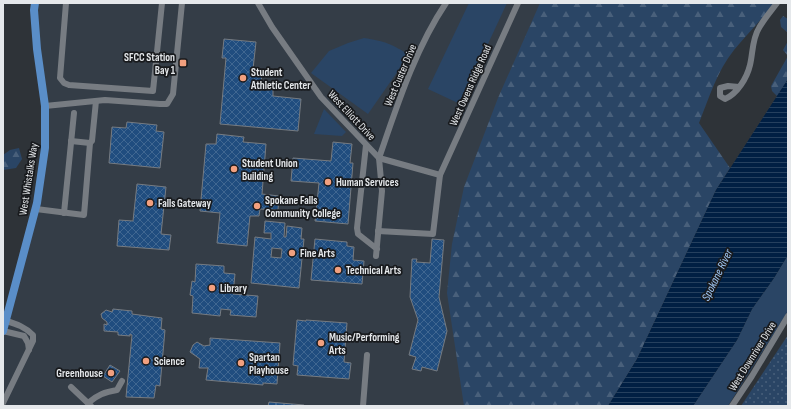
<svg xmlns="http://www.w3.org/2000/svg" width="791" height="409" viewBox="0 0 791 409" font-family="'Sofia Sans Condensed',sans-serif">
<style>
.built{fill:#343d47}
.grass{fill:url(#grass-dots)}
.forest{fill:url(#forest-firs)}
.green{fill:#2a4565}
.water{fill:url(#water-rules)}
.building{fill:url(#building-cross-hatch);stroke:#767b81;fill-rule:evenodd}
.lines{fill:none;stroke-linecap:round;stroke-linejoin:round}
.minor{stroke:#777c82;stroke-width:6}
.major{stroke:#5a8ec8;stroke-width:8}
.poi-dot{fill:#f2a07f;stroke:#181a1d;stroke-width:1.5}
.labels{text-anchor:middle;stroke-width:3.5;stroke-linejoin:round;paint-order:stroke}
.poi-label{font-size:11px;font-weight:bold;fill:#e5e8eb;stroke:#181a1d;text-anchor:start}
.street-label{font-size:11px;fill:#e5e8eb;stroke:#181a1d}
.water-label{font-size:12px;font-style:italic;fill:#9fc5f2;stroke:#181a1d}
</style>
<defs>
<pattern id="grass-dots" width="8" height="8" patternUnits="userSpaceOnUse"><rect width="8" height="8" fill="#2a4565"/><path d="M2 2h.1M6 6h.1" fill="none" stroke="#49607b" stroke-width="1.8" stroke-linecap="round"/></pattern>
<pattern id="forest-firs" width="22" height="20" patternUnits="userSpaceOnUse"><rect width="22" height="20" fill="#2a4565"/><path d="M5 1l3.5 6h-7zM16 11l3.5 6h-7z" fill="#49607b"/></pattern>
<pattern id="water-rules" width="6" height="5" patternUnits="userSpaceOnUse"><rect width="6" height="5" fill="#001f43"/><path d="M0 2.5h6" fill="none" stroke="#25405e"/></pattern>
<pattern id="building-cross-hatch" width="8" height="8" patternUnits="userSpaceOnUse"><rect width="8" height="8" fill="#204d7f"/><path d="M0 0l8 8M0 8l8-8" fill="none" stroke="#406791"/></pattern>
</defs>
<rect width="100%" height="100%" fill="#2e3338"/>
<polygon class="built" points="35,3 565,3 478,406 3,406 3,331 22,261 45,148"/>
<polygon class="grass" points="788,335 788,406 741,406"/>
<g class="forest">
<path d="M 540,3 L 775,3 C 762,19 747,34 734,50 C 717,71 709,98 699,123 L 730,168 L 716,190 L 637,359 L 608,406 L 464,406 L 447,293 L 452,244 L 464,187 L 498,98 Z"/>
<polygon points="783,16 788,19 788,79 777,96 772,91 771,86 788,56 783,50 788,41 787,32 781,27 780,20"/>
<polygon points="19,148 22,159 16,168 3,170 3,155 10,150"/>
</g>
<g class="green">
<polygon points="469,3 507,3 460,104 428,89"/>
<path d="M 364,38 C 384,41 392,44 409,55 L 368,114 L 311,73 L 329,51 L 348,43 Z"/>
<polygon points="324,109 346,132 342,136 314,134"/>
<polygon points="788,255 788,311 728,406 693,406 737,340 752,309 774,278"/>
</g>
<polygon class="water" points="788,79 788,255 774,278 752,309 737,340 693,406 608,406 637,359 716,190"/>
<g class="building">
<polygon points="224,39 256,42 253,69 262,70 261,86 273,87 273,96 301,99 298,131 220,124 226,58 222,58"/>
<polygon points="127,122 157,125 156,131 164,132 160,168 109,163 112,127 126,128"/>
<polygon points="217,134 244,137 243,142 266,144 262,194 279,196 278,210 260,209 259,216 250,216 247,246 217,243 220,213 200,211 206,144 216,144"/>
<polygon points="333,142 352,144 350,163 353,163 348,224 315,221 319,183 291,181 293,158 331,161"/>
<polygon points="137,184 166,187 161,234 171,235 169,250 117,246 119,220 133,221"/>
<path d="M 265,221 L 285,223 L 284,237 L 286,237 L 287,226 L 302,228 L 301,239 L 304,239 L 299,288 L 251,283 L 255,237 L 271,239 L 271,233 L 264,233 ZM 272,248 L 282,249 L 281,258 L 271,257 Z"/>
<polygon points="315,239 347,242 347,246 354,247 353,260 364,261 362,284 311,280"/>
<polygon points="432,239 444,240 439,297 447,331 437,371 422,367 421,371 412,369 416,357 409,355 418,320 410,297 412,259 417,259 416,262 430,263"/>
<polygon points="196,264 224,266 224,273 235,274 233,294 258,296 256,317 230,315 231,310 221,309 220,316 192,313 193,296 190,295 192,281 195,282"/>
<polygon points="113,309 132,311 132,314 162,318 161,329 165,330 160,386 156,385 154,398 126,397 132,335 130,334 130,336 118,335 118,332 104,331 104,324 107,325 107,322 102,318 101,314 106,310 112,312"/>
<polygon points="297,320 306,321 306,320 347,323 344,362 351,363 349,379 297,375 298,366 293,365"/>
<polygon points="210,338 280,343 277,384 263,383 263,385 206,380 208,368 199,368 200,359 190,352 193,345 197,342 204,346 210,345"/>
<polygon points="110,365 120,371 112,382 103,376"/>
<polygon points="269,402 304,405 304,406 268,406"/>
</g>
<g class="lines">
<g class="minor">
<polyline points="66,3 60,78 64,83 69,85 153,91 162,3"/>
<polyline points="258,3 272,27 321,97 379,158 382,191 376,256"/>
<path d="M 739,87 L 728,86 L 720,88 L 720,96 L 725,99 C 737,94 747,78 750,65 C 753,53 752,39 759,28 C 764,19 771,11 777,3"/>
<polyline points="45,106 105,100 160,104 167,104 173,94 182,3"/>
<polyline points="71,141 90,143 92,141 96,101"/>
<polyline points="366,145 357,228 358,234 377,249"/>
<path d="M 379,158 C 397,106 415,49 446,3"/>
<polyline points="379,158 440,175"/>
<polyline points="36,209 84,215 90,143"/>
<polyline points="64,213 74,113"/>
<polyline points="378,231 433,234 440,175 518,3"/>
<polyline points="3,331 24,336 28,343 29,350"/>
<polyline points="71,387 91,406"/>
<path d="M 3,403 L 33,341 L 33,335 C 25,327 17,324 6,321"/>
<path d="M 88,403 C 97,395 105,392 117,390 L 122,381"/>
<polyline points="363,406 367,355"/>
<polyline points="732,406 752,376 788,316"/>
</g>
<polyline class="major" points="3,331 37,203 45,148 45,106 37,49 34,10 35,3"/>
</g>
<g class="poi-dot">
<rect x="179" y="59" width="8" height="8" rx="2"/>
<circle cx="243" cy="78" r="4"/>
<circle cx="234" cy="169" r="4"/>
<circle cx="328" cy="182" r="4"/>
<circle cx="150" cy="203" r="4"/>
<circle cx="257" cy="206" r="4"/>
<circle cx="292" cy="253" r="4"/>
<circle cx="338" cy="270" r="4"/>
<circle cx="212" cy="288" r="4"/>
<circle cx="321" cy="343" r="4"/>
<circle cx="146" cy="361" r="4"/>
<circle cx="241" cy="363" r="4"/>
<circle cx="111" cy="373" r="4"/>
</g>
<g class="labels">
<g class="poi-label">
<text x="175" y="61" text-anchor="end">SFCC Station<tspan x="175" dy="13">Bay 1</tspan></text>
<text x="251" y="76">Student<tspan x="251" dy="13">Athletic Center</tspan></text>
<text x="242" y="167">Student Union<tspan x="242" dy="13">Building</tspan></text>
<text x="336" y="186">Human Services</text>
<text x="265" y="204">Spokane Falls<tspan x="265" dy="13">Community College</tspan></text>
<text x="158" y="207">Falls Gateway</text>
<text x="300" y="257">Fine Arts</text>
<text x="346" y="274">Technical Arts</text>
<text x="220" y="292">Library</text>
<text x="329" y="341">Music/Performing<tspan x="329" dy="13">Arts</tspan></text>
<text x="249" y="361">Spartan<tspan x="249" dy="13">Playhouse</tspan></text>
<text x="154" y="365">Science</text>
<text x="103" y="377" text-anchor="end">Greenhouse</text>
</g>
<g class="street-label">
<text transform="translate(400 75) rotate(-67)" y="4">West Custer Drive</text>
<text transform="translate(470 85) rotate(-66)" y="4">West Owens Ridge Road</text>
<text transform="translate(352 115) rotate(47)" y="4">West Elliott Drive</text>
<text transform="translate(28 179) rotate(-81)" y="4">West Whistalks Way</text>
<text transform="translate(752 356) rotate(-58)" y="4">West Downriver Drive</text>
</g>
<g class="water-label">
<text transform="translate(717 275) rotate(-64)" y="4">Spokane River</text>
</g>
</g>
<rect width="791" height="409" fill="none" stroke="#e5e8eb" stroke-width="8"/>
</svg>
